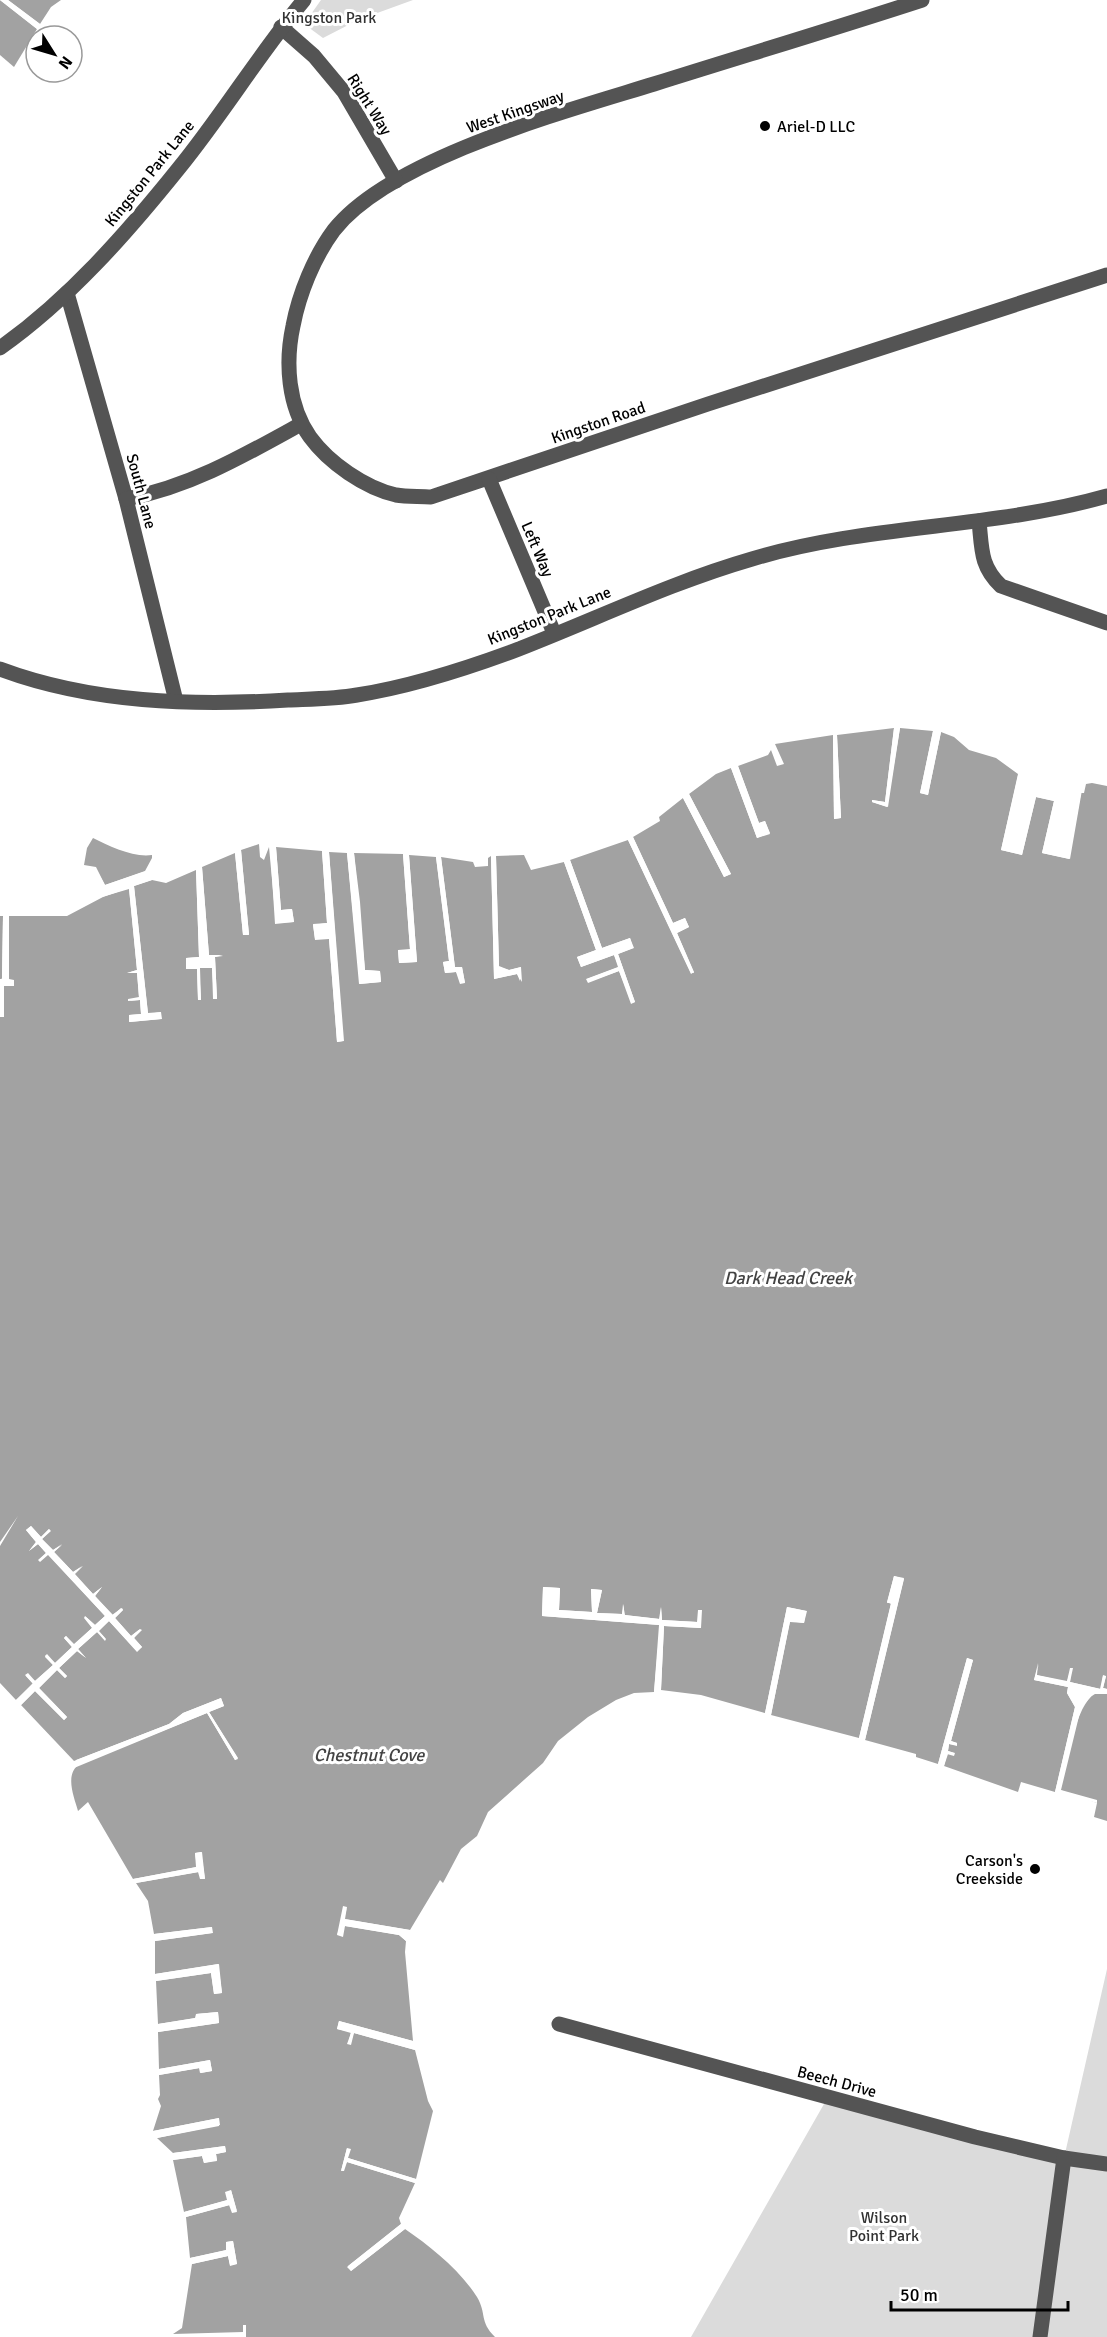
<svg xmlns="http://www.w3.org/2000/svg" width="1107" height="2337" viewBox="0 0 1107 2337" font-family="Signika,sans-serif">
<style>
.green{fill:#dbdbdb}
.water{fill:#a2a2a2}
.pier{fill:#fff;fill-rule:evenodd}
.lines{fill:none;stroke-linecap:round;stroke-linejoin:round}
.minor{stroke:#545454;stroke-width:15}
.poi-dot{fill:#000;stroke:#fff;stroke-width:2}
.labels{text-anchor:middle;stroke-width:6;stroke-linejoin:round;paint-order:stroke}
.park-label{font-size:16px;fill:#323232;stroke:#fff}
.street-label{font-size:16px;fill:#000;stroke:#fff}
.poi-label{font-size:16px;fill:#000;stroke:#fff;text-anchor:start}
.water-label{font-size:18px;font-style:italic;fill:#434343;stroke:#fff}
</style>
<rect width="100%" height="100%" fill="#fff"/>
<g class="green">
<polygon points="321,0 413,0 358,20 323,38 304,24"/>
<polygon points="1107,1969 1107,2337 691,2337 828,2097 1064,2158"/>
</g>
<g class="water">
<polygon points="0,0 37,29 14,67 0,55"/>
<polygon points="8,0 61,0 51,7 40,24"/>
<path d="M 894,728 L 885,802 L 872,800 L 872,802 L 888,807 L 900,728 L 933,731 L 920,793 L 928,795 L 941,732 L 954,737 L 969,750 L 996,758 L 1018,774 L 1001,850 L 1022,855 L 1036,797 L 1054,801 L 1042,853 L 1069,859 L 1081,793 L 1084,793 L 1086,784 L 1092,783 L 1107,786 L 1107,1689 L 1103,1688 L 1106,1676 L 1103,1676 L 1101,1689 L 1070,1682 L 1071,1668 L 1067,1682 L 1036,1675 L 1039,1663 L 1034,1680 L 1068,1687 L 1067,1693 L 1075,1707 L 1055,1792 L 1021,1782 L 1018,1792 L 944,1766 L 948,1754 L 954,1753 L 948,1751 L 949,1744 L 957,1745 L 957,1743 L 951,1741 L 973,1660 L 967,1658 L 938,1764 L 916,1757 L 916,1754 L 865,1740 L 904,1579 L 894,1576 L 887,1603 L 891,1603 L 859,1738 L 771,1715 L 790,1621 L 804,1623 L 806,1611 L 787,1607 L 765,1713 L 701,1695 L 661,1690 L 664,1626 L 701,1628 L 698,1622 L 662,1620 L 661,1607 L 660,1619 L 624,1615 L 624,1604 L 622,1614 L 597,1613 L 602,1590 L 591,1589 L 592,1612 L 559,1610 L 560,1588 L 543,1587 L 542,1616 L 660,1625 L 654,1692 L 634,1693 L 616,1700 L 588,1717 L 558,1741 L 543,1763 L 488,1812 L 477,1836 L 461,1849 L 443,1883 L 440,1880 L 410,1930 L 344,1919 L 347,1907 L 337,1935 L 345,1926 L 399,1935 L 406,1941 L 405,1952 L 413,2041 L 339,2021 L 337,2029 L 351,2032 L 348,2044 L 354,2033 L 415,2050 L 428,2101 L 433,2111 L 416,2179 L 348,2158 L 347,2148 L 341,2171 L 347,2162 L 415,2183 L 399,2218 L 401,2224 L 348,2266 L 351,2271 L 405,2229 C 430,2246 460,2270 477,2297 C 487,2314 479,2321 495,2337 L 173,2337 L 173,2334 L 182,2328 L 192,2264 L 228,2256 L 230,2265 L 237,2264 L 233,2241 L 226,2242 L 227,2250 L 190,2258 L 186,2217 L 230,2205 L 237,2211 L 231,2190 L 228,2200 L 184,2212 L 173,2160 L 202,2156 L 204,2163 L 217,2160 L 216,2154 L 226,2152 L 225,2146 L 173,2153 L 157,2138 L 219,2126 L 219,2118 L 153,2131 L 161,2106 L 158,2099 L 160,2095 L 159,2075 L 200,2068 L 201,2073 L 212,2071 L 210,2060 L 159,2069 L 158,2032 L 219,2023 L 218,2012 L 196,2014 L 196,2018 L 158,2024 L 156,1981 L 211,1973 L 214,1994 L 222,1993 L 218,1964 L 155,1974 L 155,1941 L 212,1933 L 212,1927 L 154,1934 L 148,1901 L 136,1883 L 199,1872 L 205,1879 L 202,1852 L 195,1853 L 197,1867 L 133,1879 L 88,1802 L 78,1811 C 74,1797 65,1776 78,1765 L 207,1713 L 235,1760 L 238,1758 L 209,1712 L 224,1706 L 221,1698 L 183,1713 L 169,1724 L 74,1761 L 21,1705 L 35,1691 L 64,1720 L 67,1717 L 39,1688 L 57,1670 L 65,1678 L 67,1676 L 59,1668 L 77,1651 L 86,1658 L 78,1649 L 97,1632 L 106,1639 L 98,1631 L 109,1621 L 137,1651 L 142,1647 L 134,1638 L 140,1629 L 131,1636 L 115,1618 L 123,1610 L 121,1608 L 113,1615 L 95,1596 L 102,1587 L 93,1594 L 74,1574 L 82,1566 L 73,1572 L 54,1552 L 62,1544 L 53,1550 L 42,1539 L 50,1531 L 49,1529 L 41,1537 L 31,1526 L 26,1530 L 36,1542 L 29,1551 L 38,1544 L 46,1553 L 39,1560 L 40,1561 L 48,1554 L 105,1616 L 95,1625 L 85,1616 L 93,1627 L 74,1645 L 66,1636 L 64,1638 L 72,1647 L 55,1663 L 46,1655 L 45,1657 L 53,1665 L 35,1681 L 27,1674 L 26,1676 L 33,1683 L 16,1700 L 0,1683 L 0,1546 L 18,1516 L 0,1542 L 0,1017 L 4,1017 L 4,986 L 14,986 L 9,980 L 9,916 L 67,916 L 103,897 L 129,888 L 137,970 L 127,973 L 137,972 L 139,998 L 128,1001 L 140,1000 L 141,1014 L 129,1015 L 129,1022 L 161,1019 L 161,1012 L 148,1014 L 134,886 L 152,880 L 166,883 L 196,870 L 199,957 L 186,958 L 187,969 L 197,968 L 198,1000 L 201,1000 L 199,968 L 212,967 L 213,999 L 217,999 L 215,957 L 223,955 L 209,955 L 202,867 L 235,853 L 243,935 L 249,935 L 241,850 L 259,844 L 260,857 L 264,860 L 269,847 L 276,923 L 294,922 L 292,909 L 281,910 L 276,847 L 322,851 L 327,923 L 313,925 L 315,939 L 329,938 L 337,1042 L 343,1041 L 329,852 L 347,853 L 360,984 L 381,982 L 380,971 L 365,970 L 354,853 L 403,854 L 410,950 L 398,950 L 399,963 L 417,962 L 409,855 L 436,857 L 449,961 L 443,962 L 445,973 L 456,972 L 465,983 L 462,967 L 455,968 L 441,857 L 473,862 L 475,867 L 488,866 L 488,858 L 491,856 L 494,979 L 517,974 L 520,981 L 521,967 L 509,970 L 499,967 L 496,856 L 524,855 L 531,870 L 564,862 L 596,950 L 577,957 L 581,967 L 614,955 L 619,967 L 587,979 L 588,982 L 619,971 L 632,1003 L 635,1002 L 618,954 L 633,948 L 630,938 L 602,948 L 570,860 L 628,840 L 691,973 L 694,973 L 677,933 L 689,927 L 685,918 L 673,923 L 633,837 L 660,821 L 659,817 L 683,798 L 724,877 L 731,874 L 689,794 L 716,774 L 731,768 L 757,838 L 770,834 L 765,821 L 759,823 L 738,766 L 768,755 L 771,750 L 777,766 L 784,764 L 775,744 L 833,735 L 834,819 L 841,818 L 837,735 Z"/>
<path d="M 93,838 C 109,846 134,858 152,855 L 152,858 L 145,871 L 105,885 L 96,867 L 84,865 L 87,848 Z"/>
<polygon points="0,916 3,916 2,979 0,979"/>
<path d="M 1098,1693 L 1107,1694 L 1107,1821 L 1094,1817 L 1097,1803 L 1060,1790 C 1066,1769 1076,1697 1098,1693 Z"/>
</g>
<g class="pier">
<polygon points="0,0 8,0 40,24 37,29"/>
<polygon points="894,728 900,728 887,807 872,802 872,800 885,802"/>
<polygon points="933,731 936,731 924,791 926,792 938,732 941,732 928,795 920,793"/>
<polygon points="833,735 837,735 841,818 834,819"/>
<polygon points="738,766 759,823 765,821 770,833 757,838 731,768 734,767 759,834 766,832 764,825 756,825 735,767"/>
<polygon points="1019,771 1021,775 1004,848 1020,852 1033,796 1036,794 1057,800 1045,850 1067,856 1078,793 1082,790 1070,859 1042,853 1054,801 1036,797 1022,855 1001,850"/>
<polygon points="689,794 731,874 724,877 683,798 685,797 727,873 686,796"/>
<polygon points="633,837 673,923 685,918 689,927 677,933 694,972 691,974 628,840"/>
<polygon points="270,847 272,847 278,920 291,920 290,912 278,911 273,847 276,847 281,910 292,909 294,922 275,924"/>
<polygon points="241,850 249,934 243,935 235,853 238,852 246,932 239,852"/>
<polygon points="322,851 325,852 330,923 328,926 317,927 317,936 330,935 332,938 341,1039 326,852 329,852 344,1041 337,1042 329,939 315,940 313,924 327,923"/>
<polygon points="347,853 350,853 362,981 378,980 377,974 366,975 362,971 351,853 354,853 360,902 365,970 380,971 381,982 359,984"/>
<polygon points="403,854 406,854 413,947 406,854 409,855 417,962 399,963 398,950 410,949"/>
<polygon points="491,856 496,856 499,966 509,970 521,967 522,982 517,974 494,979"/>
<polygon points="436,857 441,857 455,967 462,967 465,983 460,984 456,972 445,973 443,962 449,961"/>
<polygon points="570,860 602,948 630,938 634,948 618,954 635,1002 631,1004 619,971 588,983 586,979 618,967 614,955 581,967 577,957 596,950 564,862 567,861 599,950 581,959 582,963 630,947 628,942 600,950 567,861"/>
<polygon points="95,867 105,885 149,870 146,874 105,888 94,870 90,869"/>
<polygon points="202,867 209,955 223,956 215,957 217,999 214,999 212,968 200,968 201,1000 198,1000 197,969 186,969 186,958 199,957 196,870 199,869 202,957 200,960 189,961 189,966 212,964 212,958 206,956 203,932 199,868"/>
<polygon points="151,877 158,878 134,886 148,1013 161,1012 162,1019 130,1022 129,1015 141,1014 140,1000 128,1001 128,999 139,997 137,973 127,973 137,970 129,889 95,899"/>
<polygon points="3,916 6,916 5,979 0,982 2,978"/>
<polygon points="6,916 9,916 9,979 14,980 14,986 4,986 4,1017 0,1017 1,985 11,983 6,980"/>
<polygon points="31,1526 41,1537 49,1529 51,1531 42,1539 53,1550 62,1545 54,1552 73,1572 83,1566 75,1574 93,1594 102,1587 95,1596 112,1615 122,1608 123,1610 115,1618 131,1636 140,1629 142,1630 134,1638 142,1647 137,1652 109,1621 99,1631 106,1639 105,1641 97,1632 78,1649 86,1658 77,1651 59,1668 67,1676 65,1678 57,1670 39,1688 67,1717 64,1720 35,1691 21,1705 19,1703 107,1618 110,1618 121,1629 107,1614 107,1618 55,1667 18,1702 16,1700 33,1684 25,1675 28,1673 35,1681 53,1665 45,1656 47,1654 55,1663 72,1647 64,1638 66,1636 74,1644 92,1628 84,1618 85,1616 95,1625 105,1616 48,1555 40,1562 38,1560 46,1553 38,1544 29,1551 36,1542 26,1530"/>
<polygon points="894,1576 904,1578 865,1740 862,1739 901,1581 896,1579 891,1600 894,1604 862,1739 859,1738 891,1604 887,1602"/>
<path d="M 543,1587 L 560,1588 L 559,1610 L 592,1612 L 591,1589 L 602,1590 L 597,1613 L 622,1614 L 623,1604 L 625,1615 L 659,1619 L 661,1607 L 662,1620 L 697,1622 L 698,1610 L 702,1610 L 701,1628 L 664,1626 L 661,1690 L 658,1691 L 660,1655 L 657,1691 L 654,1692 L 659,1625 L 542,1616 ZM 546,1590 L 557,1590 L 558,1613 L 594,1614 L 648,1621 L 545,1613 Z"/>
<polygon points="787,1607 807,1611 804,1623 790,1622 771,1715 765,1713"/>
<polygon points="967,1658 973,1660 951,1741 957,1743 957,1746 949,1744 948,1751 955,1753 954,1756 947,1754 944,1766 941,1765 945,1751 941,1765 938,1764"/>
<path d="M 1038,1663 L 1037,1675 L 1067,1681 L 1070,1668 L 1073,1668 L 1070,1682 L 1100,1689 L 1103,1675 L 1106,1676 L 1103,1688 L 1107,1689 L 1107,1694 L 1093,1694 L 1081,1708 L 1061,1790 L 1097,1800 L 1097,1803 L 1055,1792 L 1075,1707 L 1067,1693 L 1068,1687 L 1034,1680 ZM 1070,1685 L 1094,1690 L 1078,1707 L 1070,1692 Z"/>
<polygon points="221,1698 224,1706 209,1712 238,1759 235,1760 207,1713 74,1768 76,1760 169,1724 183,1713"/>
<polygon points="201,1852 205,1879 200,1879 198,1872 136,1883 133,1879 196,1867 195,1853"/>
<polygon points="343,1906 347,1907 345,1919 410,1930 409,1933 343,1922 342,1924 345,1923 400,1933 407,1938 406,1941 399,1935 345,1926 343,1937 337,1935"/>
<polygon points="212,1927 213,1933 155,1941 154,1938 209,1930 154,1937 154,1934"/>
<polygon points="219,1964 222,1993 214,1994 211,1973 156,1981 156,1978 212,1970 216,1991 219,1991 216,1968 156,1977 155,1974"/>
<polygon points="218,2012 219,2023 158,2032 158,2029 216,2021 215,2015 199,2017 196,2021 158,2027 158,2024 195,2018 196,2014"/>
<polygon points="339,2021 413,2041 414,2044 341,2027 414,2046 415,2050 354,2033 351,2045 347,2044 351,2033 337,2029"/>
<polygon points="210,2060 212,2071 200,2073 199,2068 159,2075 159,2072 193,2066 159,2072 159,2069"/>
<polygon points="219,2118 220,2125 157,2138 155,2136 216,2122 154,2134 153,2131"/>
<polygon points="225,2146 226,2152 216,2154 217,2161 204,2163 202,2156 173,2160 173,2157 202,2153 206,2160 214,2158 214,2151 223,2149 173,2156 173,2153"/>
<polygon points="347,2148 351,2149 348,2158 416,2179 415,2183 347,2162 344,2171 341,2171"/>
<polygon points="231,2190 237,2212 232,2213 229,2205 186,2217 184,2212 227,2200 225,2192"/>
<polygon points="401,2224 405,2229 351,2271 347,2267"/>
<polygon points="233,2241 237,2264 230,2266 228,2256 192,2264 191,2261 228,2253 234,2262 231,2244 228,2253 191,2260 190,2258 226,2250 226,2242"/>
<polygon points="243,2325 246,2325 246,2337 173,2337 173,2334 243,2332"/>
</g>
<g class="lines">
<g class="minor">
<path d="M 922,0 C 833,29 743,56 654,84 C 567,111 391,158 334,230 C 314,257 299,294 293,326 C 285,363 288,406 310,437 C 329,463 365,488 396,495 C 407,497 420,496 431,497 L 708,404 L 1107,275"/>
<polyline points="281,27 314,56 344,92 396,181"/>
<polyline points="67,293 126,499 176,701"/>
<path d="M 0,348 C 69,299 126,234 179,168 C 223,114 259,54 304,0"/>
<polyline points="489,479 554,633"/>
<path d="M 126,499 C 190,487 245,455 301,424"/>
<path d="M 979,521 C 982,549 980,566 1001,586 L 1107,623"/>
<path d="M 0,669 C 91,703 193,706 288,700 C 311,699 335,699 357,695 C 409,687 462,670 511,652 C 592,621 669,583 752,559 C 868,524 991,529 1107,496"/>
<polyline points="559,2024 975,2137 1064,2158 1107,2164"/>
<polyline points="1040,2337 1064,2158"/>
</g>
</g>
<g class="poi-dot">
<circle cx="765" cy="126" r="6"/>
<circle cx="1035" cy="1869" r="6"/>
</g>
<g class="labels">
<g class="park-label">
<text x="329" y="23">Kingston Park</text>
<text x="884" y="2223">Wilson<tspan x="884" dy="18">Point Park</tspan></text>
</g>
<g class="street-label">
<text transform="translate(370 104) rotate(58)" y="6">Right Way</text>
<text transform="translate(515 111) rotate(-19)" y="6">West Kingsway</text>
<text transform="translate(149 173) rotate(-51)" y="6">Kingston Park Lane</text>
<text transform="translate(598 422) rotate(-19)" y="6">Kingston Road</text>
<text transform="translate(142 491) rotate(75)" y="6">South Lane</text>
<text transform="translate(538 549) rotate(67)" y="6">Left Way</text>
<text transform="translate(549 615) rotate(-22)" y="6">Kingston Park Lane</text>
<text transform="translate(837 2081) rotate(15)" y="6">Beech Drive</text>
</g>
<g class="poi-label">
<text x="777" y="132">Ariel-D LLC</text>
<text x="1023" y="1866" text-anchor="end">Carson's<tspan x="1023" dy="18">Creekside</tspan></text>
</g>
<g class="water-label">
<text x="788" y="1284">Dark Head Creek</text>
<text x="369" y="1761">Chestnut Cove</text>
</g>
</g>
<g transform="translate(54 54) rotate(127)"><circle r="28" fill="#ffffff" stroke="#999999" stroke-width="1.5"/>
<path d="M0-4.5L10 22L0 15L-10 22Z" fill="#000000"/>
<text y="-9" font-size="16" font-weight="bold" text-anchor="middle" fill="#000000">N</text>
</g>
<path d="M891 2301v9h177v-9" fill="none" stroke="#000000" stroke-width="3"/>
<text x="900" y="2301" font-size="18" fill="#000000" stroke="#ffffff" stroke-width="4.5" paint-order="stroke">50 m</text>
</svg>
